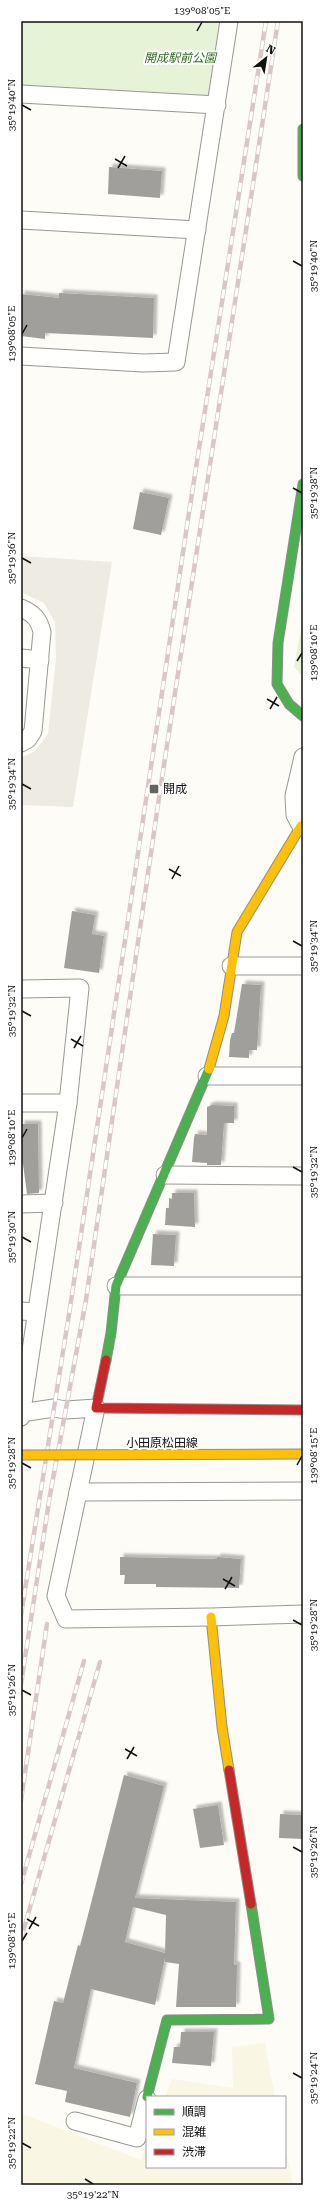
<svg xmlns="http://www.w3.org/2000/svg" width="324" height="2206" viewBox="0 0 324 2206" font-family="'Roboto Serif','Noto Sans JP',serif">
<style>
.farmland{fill:#f9f7e4}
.green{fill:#e7f3d7}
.plaza{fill:#edebe2}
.building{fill:#a19f9c;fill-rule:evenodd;filter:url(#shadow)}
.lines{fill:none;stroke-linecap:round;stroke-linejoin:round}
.street-casing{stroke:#979795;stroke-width:19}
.fast-casing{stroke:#8e8d8b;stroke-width:11}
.slow-casing{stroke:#8e8d8b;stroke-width:11}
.jam-casing{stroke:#8e8d8b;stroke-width:11}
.street{stroke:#fffffe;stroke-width:17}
.fast{stroke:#4caf50;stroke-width:9}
.slow{stroke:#ffc107;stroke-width:9}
.jam{stroke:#c62828;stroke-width:9}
.rail-casing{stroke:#d9c6c7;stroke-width:4.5}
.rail{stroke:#fff;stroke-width:3;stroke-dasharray:9;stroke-linecap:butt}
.slow-bridge-casing{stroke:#8e8d8b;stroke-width:11;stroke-linecap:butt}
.slow-bridge{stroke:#ffc107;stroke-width:9}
.ticks{fill:none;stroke:#111;stroke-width:1.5}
.poi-dot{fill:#646362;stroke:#fff;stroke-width:1.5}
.labels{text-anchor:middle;stroke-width:4;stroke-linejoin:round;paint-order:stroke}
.park-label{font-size:12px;font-style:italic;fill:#2f6b1f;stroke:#fff}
.poi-label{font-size:12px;fill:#111;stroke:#fff;text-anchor:start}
.street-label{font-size:12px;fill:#111;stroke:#fff}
.neatline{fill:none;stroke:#111;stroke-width:1.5}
.ticks-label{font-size:10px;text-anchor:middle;fill:#111}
</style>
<defs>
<filter id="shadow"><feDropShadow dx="3.5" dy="-3.5" stdDeviation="1" flood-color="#0004"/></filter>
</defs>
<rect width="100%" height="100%" fill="#fdfcf7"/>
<g class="farmland">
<polygon points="265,2043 275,2097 165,2097 172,2079 233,2088 232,2047"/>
<polygon points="21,2113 141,2160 147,2145 147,2167 285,2167 285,2146 293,2185 21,2185"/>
</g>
<g class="green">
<polygon points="21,21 224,21 214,96 21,87"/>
<polygon points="303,619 303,677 294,667"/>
</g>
<polygon class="plaza" points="21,556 112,562 73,807 21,805 21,758 35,751 48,734 56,658 55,622 44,603 21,592"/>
<g class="building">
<polygon points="109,167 162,171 160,198 108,194"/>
<polygon points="59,293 154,298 153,338 45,333 45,339 21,336 21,294 59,298"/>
<polygon points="140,492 169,498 161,535 133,529"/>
<polygon points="72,911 95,915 92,934 104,936 99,973 64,968"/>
<polygon points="242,984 261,985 257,1050 249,1050 249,1058 229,1057 230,1040 232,1033 234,1033"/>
<polygon points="212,1105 234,1106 234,1123 224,1123 221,1165 207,1165 207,1163 192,1162 194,1138 195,1134 207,1135 207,1107"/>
<polygon points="21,1124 38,1124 39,1193 27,1194 23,1164 21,1164"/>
<polygon points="172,1193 194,1193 195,1227 165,1225 166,1208 169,1208 169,1198 172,1199"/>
<polygon points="153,1234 176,1235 174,1266 151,1265"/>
<polygon points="120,1557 217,1559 217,1557 241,1559 239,1588 156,1587 156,1584 124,1584 125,1575 120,1575"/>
<path d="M 124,1775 L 164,1786 L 135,1898 L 236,1902 L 234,1965 L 237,1965 L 236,2007 L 176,2007 L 179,1964 L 165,1962 L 165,1958 L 155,2005 L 91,1989 L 74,2068 L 137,2083 L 130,2117 L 65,2102 L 67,2091 L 35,2084 L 54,2001 L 63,2003 L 78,1945 L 80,1946 ZM 133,1907 L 166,1915 L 165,1953 L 125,1942 Z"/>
<polygon points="218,1805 224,1845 200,1848 193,1809"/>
<polygon points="280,1814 303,1815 303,1839 279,1838"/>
<polygon points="181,2032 214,2032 211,2066 172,2063 174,2047 180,2047"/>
</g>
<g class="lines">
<g class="street-casing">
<g id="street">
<polyline points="21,94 217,105"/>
<polyline points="21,220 197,230"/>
<polyline points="21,356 143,363 176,362 229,21"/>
<path d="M 21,608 C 33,613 39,619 42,632 L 33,731 L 28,739 L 21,743"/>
<polyline points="21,658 40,660"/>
<polyline points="303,757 294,796 295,815 301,826 303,826"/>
<polyline points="231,966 303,966"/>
<polyline points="21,989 80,988 68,1103 21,1417"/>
<polyline points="207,1076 303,1076"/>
<polyline points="21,1103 68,1103"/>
<polyline points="165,1175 303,1176"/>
<polyline points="21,1204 54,1203"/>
<polyline points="116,1286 303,1286"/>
<polyline points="21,1311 35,1312"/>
<polyline points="21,1413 54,1408 66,1410 96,1408 56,1596 66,1619 211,1617 303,1614"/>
<polyline points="78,1492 303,1491"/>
<polyline points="75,2121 137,2138 147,2099"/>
</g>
</g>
<g class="fast-casing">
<g id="fast">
<polyline points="303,129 303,176"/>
<polyline points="303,484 278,643 277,684 289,704 303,716"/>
<polyline points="106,1360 111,1333 116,1286 209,1069"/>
<polyline points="147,2097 167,2020 269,2019 251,1904"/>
</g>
</g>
<g class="slow-casing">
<g id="slow">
<polyline points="209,1069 224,1016 237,932 301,826"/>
<polyline points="211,1617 222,1727 229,1770"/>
</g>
</g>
<g class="jam-casing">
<g id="jam">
<polyline points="106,1360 96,1408 303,1410"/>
<polyline points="229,1770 251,1904"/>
</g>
</g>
<use href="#street" class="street"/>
<use href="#fast" class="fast"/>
<use href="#slow" class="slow"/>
<use href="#jam" class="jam"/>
<g class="rail-casing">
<g id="rail">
<polyline points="21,1615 70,1308 188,519 266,21"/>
<polyline points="21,1684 50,1495 86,1300 160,791 278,21"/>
<polyline points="21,1800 47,1624"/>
<polyline points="21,1884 84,1661"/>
<polyline points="21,1939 100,1662"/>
</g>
</g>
<use href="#rail" class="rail"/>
<g class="slow-bridge-casing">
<polyline id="slow-bridge" points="21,1455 303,1454"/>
</g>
<use href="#slow-bridge" class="slow-bridge"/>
</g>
<path class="ticks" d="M 197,31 L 202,22M 22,105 L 31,110M 115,159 L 127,166M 118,168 L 125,156M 293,261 L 302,266M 22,334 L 27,325M 293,488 L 302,493M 22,558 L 31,563M 297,661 L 302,653M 267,699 L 279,706M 270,709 L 277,697M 22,784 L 31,789M 169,869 L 181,876M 172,879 L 179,866M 293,941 L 302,946M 22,1011 L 31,1016M 71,1039 L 83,1046M 74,1048 L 81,1036M 22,1138 L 27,1129M 293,1167 L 302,1172M 22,1237 L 31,1242M 22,1463 L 31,1468M 297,1465 L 302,1456M 223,1579 L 235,1586M 225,1589 L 232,1577M 293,1620 L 302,1625M 22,1690 L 31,1695M 125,1749 L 137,1756M 127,1759 L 134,1747M 293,1847 L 302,1852M 27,1919 L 39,1926M 29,1929 L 36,1917M 22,1941 L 27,1933M 293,2073 L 302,2078M 22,2143 L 31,2148M 85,2179 L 93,2184"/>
<rect class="poi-dot" x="149" y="784" width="10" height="10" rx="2"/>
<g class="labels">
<g class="park-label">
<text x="180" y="62">開成駅前公園</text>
</g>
<g class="poi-label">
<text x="163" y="793">開成</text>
</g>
<g class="street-label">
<text x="162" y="1447">小田原松田線</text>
</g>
</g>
<rect width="324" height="2206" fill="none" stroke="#ffffff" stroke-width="44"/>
<rect x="146" y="2096" width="140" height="72" fill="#ffffff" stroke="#a0a0a0"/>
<rect x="154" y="2109" width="20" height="6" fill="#4caf50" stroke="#a0a0a0"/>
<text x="182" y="2116" font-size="12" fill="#111111">順調</text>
<rect x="154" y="2129" width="20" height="6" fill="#ffc107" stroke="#a0a0a0"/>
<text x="182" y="2136" font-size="12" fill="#111111">混雑</text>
<rect x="154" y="2149" width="20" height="6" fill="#c62828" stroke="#a0a0a0"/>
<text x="182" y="2156" font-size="12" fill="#111111">渋滞</text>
<g transform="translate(266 58) rotate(30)" stroke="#ffffff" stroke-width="3" paint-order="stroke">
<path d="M0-3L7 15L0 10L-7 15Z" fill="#111111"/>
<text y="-6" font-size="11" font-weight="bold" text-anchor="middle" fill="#111111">N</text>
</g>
<rect x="22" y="22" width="280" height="2162" class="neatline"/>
<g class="ticks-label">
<text x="202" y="14">139°08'05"E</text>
<text transform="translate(11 105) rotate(-90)" y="4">35°19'40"N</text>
<text transform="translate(313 266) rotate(-90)" y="4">35°19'40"N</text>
<text transform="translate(11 334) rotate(-90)" y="4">139°08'05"E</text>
<text transform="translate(313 493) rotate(-90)" y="4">35°19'38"N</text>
<text transform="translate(11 558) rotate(-90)" y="4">35°19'36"N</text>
<text transform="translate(313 653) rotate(-90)" y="4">139°08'10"E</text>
<text transform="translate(11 784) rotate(-90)" y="4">35°19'34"N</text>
<text transform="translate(313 946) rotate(-90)" y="4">35°19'34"N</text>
<text transform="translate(11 1011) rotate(-90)" y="4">35°19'32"N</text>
<text transform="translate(11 1138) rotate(-90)" y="4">139°08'10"E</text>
<text transform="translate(313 1172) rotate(-90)" y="4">35°19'32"N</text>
<text transform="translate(11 1237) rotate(-90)" y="4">35°19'30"N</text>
<text transform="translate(313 1456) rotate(-90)" y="4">139°08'15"E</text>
<text transform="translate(11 1463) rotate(-90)" y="4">35°19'28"N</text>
<text transform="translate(313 1625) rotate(-90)" y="4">35°19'28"N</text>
<text transform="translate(11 1690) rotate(-90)" y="4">35°19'26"N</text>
<text transform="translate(313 1852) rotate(-90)" y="4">35°19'26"N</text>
<text transform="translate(11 1941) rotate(-90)" y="4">139°08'15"E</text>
<text transform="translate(313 2078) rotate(-90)" y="4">35°19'24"N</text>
<text transform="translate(11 2143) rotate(-90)" y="4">35°19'22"N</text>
<text x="93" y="2198">35°19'22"N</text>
</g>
</svg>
